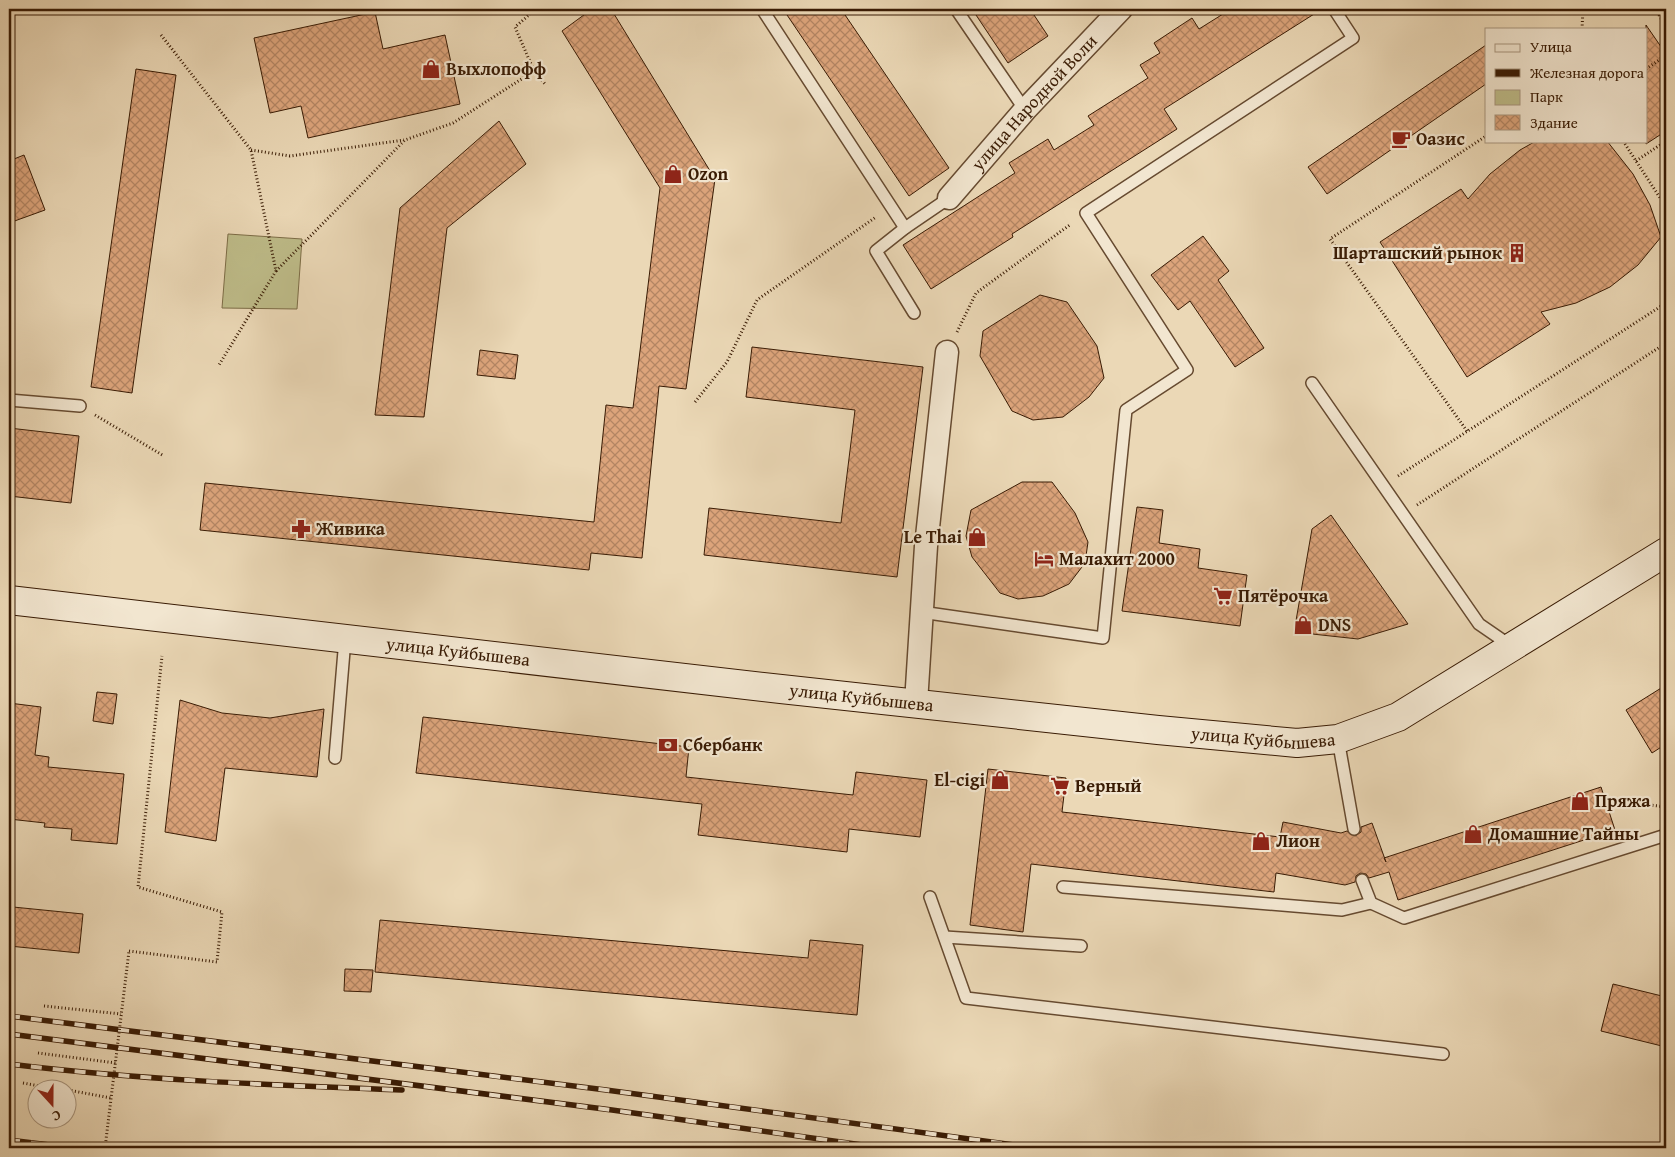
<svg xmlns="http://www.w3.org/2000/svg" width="1675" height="1157" viewBox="0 0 1675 1157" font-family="'Gentium Book Plus',serif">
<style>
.green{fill:#bebc89;stroke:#7c6c46}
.building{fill:url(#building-cross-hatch);stroke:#391b04}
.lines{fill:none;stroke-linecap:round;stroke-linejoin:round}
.lane-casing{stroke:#664a30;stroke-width:14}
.street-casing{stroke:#664a30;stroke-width:25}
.secondary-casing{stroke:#391b04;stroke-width:30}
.path{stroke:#391b04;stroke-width:3;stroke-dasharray:1 2.5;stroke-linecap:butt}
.lane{stroke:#f2e6d0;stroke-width:11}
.street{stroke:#f2e6d0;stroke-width:22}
.secondary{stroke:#f2e6d0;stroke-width:28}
.rail-casing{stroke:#391b04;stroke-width:5.5}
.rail{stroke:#f2e6d0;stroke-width:4;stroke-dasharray:11;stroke-linecap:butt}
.path-bridge{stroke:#391b04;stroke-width:3;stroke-dasharray:1 2.5;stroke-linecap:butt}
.labels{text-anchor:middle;stroke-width:4.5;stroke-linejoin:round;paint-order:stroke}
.poi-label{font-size:18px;font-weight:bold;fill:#391b04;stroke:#f2e6d0;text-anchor:start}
.street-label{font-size:18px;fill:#391b04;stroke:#f2e6d0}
</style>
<defs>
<pattern id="building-cross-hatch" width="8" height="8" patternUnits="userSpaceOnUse" patternTransform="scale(1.25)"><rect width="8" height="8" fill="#dca47b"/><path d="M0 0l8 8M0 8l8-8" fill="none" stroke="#b38563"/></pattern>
</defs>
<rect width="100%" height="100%" fill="#ebd8b6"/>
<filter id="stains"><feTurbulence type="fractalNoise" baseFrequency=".004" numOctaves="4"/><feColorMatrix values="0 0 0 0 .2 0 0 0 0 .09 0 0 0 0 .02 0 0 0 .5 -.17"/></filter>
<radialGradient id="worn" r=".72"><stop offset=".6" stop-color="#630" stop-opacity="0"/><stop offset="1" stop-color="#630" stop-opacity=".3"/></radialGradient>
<polygon class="green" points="228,234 302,239 297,309 222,308"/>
<g class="building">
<polygon points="592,9 611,9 715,179 686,389 659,386 642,558 591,553 589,570 200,530 205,483 594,522 606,405 633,408 660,188 562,31"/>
<polygon points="783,9 841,9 949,168 909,196"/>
<polygon points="972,9 1030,9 1048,36 1008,63"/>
<polygon points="1231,9 1322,9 1164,109 1177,129 1012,234 1013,237 931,289 903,245 1015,173 1009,163 1048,139 1054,150 1094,125 1088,116 1148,78 1140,65 1160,53 1154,43 1192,18 1199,29"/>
<polygon points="375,12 383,49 445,35 460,104 308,138 301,106 270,113 254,38"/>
<polygon points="1646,25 1666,54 1666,131 1646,144"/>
<polygon points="1486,45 1486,84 1327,194 1308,167"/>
<polygon points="136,69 176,75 132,393 91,387"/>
<polygon points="499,121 526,164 447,228 424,417 375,415 400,208"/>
<polygon points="1536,141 1607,141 1633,174 1650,205 1661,237 1638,265 1610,287 1576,303 1541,312 1550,324 1467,377 1380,242 1461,189 1468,199 1490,174 1520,150"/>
<polygon points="24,155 45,210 9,223 9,161"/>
<polygon points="1203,236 1229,271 1218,280 1264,348 1235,367 1190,301 1178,310 1151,275"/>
<polygon points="1040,295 1067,302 1097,346 1104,378 1089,397 1063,417 1033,420 1012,411 980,356 983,331"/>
<polygon points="752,347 923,367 897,577 704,555 709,508 841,523 855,410 746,397"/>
<polygon points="480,350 518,355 515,379 477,375"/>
<polygon points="9,428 79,436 71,503 9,496"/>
<polygon points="1022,482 1052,482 1075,513 1088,542 1085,563 1069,584 1043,596 1018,599 1000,593 972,557 966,536 971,510"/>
<polygon points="1137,507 1163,510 1159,543 1200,549 1198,568 1247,575 1240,626 1122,611"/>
<polygon points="1331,515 1408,624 1358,639 1294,632 1312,529"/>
<polygon points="1666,685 1666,744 1652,753 1626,710"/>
<polygon points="97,692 117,694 113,724 93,721"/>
<polygon points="180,700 222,713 270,718 324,709 317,777 225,768 216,841 165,832"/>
<polygon points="9,703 41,707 35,755 49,757 48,767 124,774 117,844 71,840 72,829 44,827 45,823 9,819"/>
<polygon points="423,717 689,747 686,777 853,795 856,772 927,780 920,837 849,829 847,852 698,835 702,804 416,773"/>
<polygon points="988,769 1066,778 1062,812 1280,837 1283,822 1341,833 1347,831 1355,836 1361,832 1361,827 1372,823 1386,862 1384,858 1601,787 1615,830 1398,900 1389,872 1369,878 1366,874 1360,873 1356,876 1355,882 1345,885 1276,873 1274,892 1031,864 1023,932 970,925"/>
<polygon points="13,907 83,914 79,953 9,946"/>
<polygon points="380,920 808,958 810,940 863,945 857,1015 375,972"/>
<polygon points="345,969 373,970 371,992 344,991"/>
<polygon points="1613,984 1666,997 1666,1047 1601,1031"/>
</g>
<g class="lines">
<g class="lane-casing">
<g id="lane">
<polyline points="762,9 905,228"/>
<polyline points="956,9 1025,110"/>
<polyline points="914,313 876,251 905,228 949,198"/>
<polyline points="1312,383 1479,624 1511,646"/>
<polyline points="9,400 80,406"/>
<polyline points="921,612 1103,638 1126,410 1187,370 1086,213 1353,38 1334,9"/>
<polyline points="1338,739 1354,829"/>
<polyline points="335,758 345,639"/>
<polyline points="1362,880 1371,903 1404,918 1666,835"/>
<polyline points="1063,887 1342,910 1371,903"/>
<polyline points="930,897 966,998 1443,1054"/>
<polyline points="945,937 1081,946"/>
</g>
</g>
<g class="street-casing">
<g id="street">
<path id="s1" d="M 949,198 L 1025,110 L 1121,9"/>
<polyline points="916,703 926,546 947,352"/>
</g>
</g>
<g class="secondary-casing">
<g id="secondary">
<path id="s2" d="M 9,600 L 781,689 L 1158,730 L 1297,743 L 1338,739 L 1398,717 L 1666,552"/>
</g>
</g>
<g class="path">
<polyline points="536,9 515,27 534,71 545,84"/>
<polyline points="1655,9 1666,26"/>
<polyline points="1582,29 1583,9"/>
<polyline points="161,35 251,150 276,271 219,365"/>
<polyline points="1646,69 1666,55"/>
<polyline points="1623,141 1666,207"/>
<polyline points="251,150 290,156 404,140"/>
<polyline points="1636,161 1666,141"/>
<polyline points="276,271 405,140 453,123 534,71"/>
<polyline points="957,332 976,293 1071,224"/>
<polyline points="695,402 727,362 757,300 876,217"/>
<polyline points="95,415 164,456"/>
<polyline points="1467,431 1330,239 1486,136"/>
<polyline points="1398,476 1666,303"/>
<polyline points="1417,505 1666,343"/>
<polyline points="1642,804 1666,807"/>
<polyline points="129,951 217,962 222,912 138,887 162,656"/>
<polyline points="44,1006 121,1014"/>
<polyline points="38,1053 116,1063"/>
<polyline points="23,1083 62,1090"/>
<polyline points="68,1090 111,1098"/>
</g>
<use href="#lane" class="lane"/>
<use href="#street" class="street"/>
<use href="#secondary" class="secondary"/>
<g class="rail-casing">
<g id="rail">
<polyline points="9,1016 606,1090 1037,1148"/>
<polyline points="9,1034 612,1110 884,1148"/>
<path d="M 9,1064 C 139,1080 270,1085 402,1090"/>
<polyline points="9,1140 74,1148"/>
</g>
</g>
<use href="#rail" class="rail"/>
<polyline class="path-bridge" points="105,1148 129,951"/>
</g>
<defs>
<g id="shop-bare" transform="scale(1.5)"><path d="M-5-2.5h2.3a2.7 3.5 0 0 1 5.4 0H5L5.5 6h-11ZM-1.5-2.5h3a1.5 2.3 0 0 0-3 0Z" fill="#8f2418" stroke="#f2e6d0" stroke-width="2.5" paint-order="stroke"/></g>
<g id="cafe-bare" transform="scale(1.5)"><path d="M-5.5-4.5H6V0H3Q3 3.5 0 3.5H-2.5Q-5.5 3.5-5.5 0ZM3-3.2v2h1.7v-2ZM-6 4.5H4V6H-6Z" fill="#8f2418" stroke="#f2e6d0" stroke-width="2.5" paint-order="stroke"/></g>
<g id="building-bare" transform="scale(1.5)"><path d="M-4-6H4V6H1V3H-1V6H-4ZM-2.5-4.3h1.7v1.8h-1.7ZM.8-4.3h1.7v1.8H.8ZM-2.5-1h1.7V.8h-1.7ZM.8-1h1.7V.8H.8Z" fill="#8f2418" stroke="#f2e6d0" stroke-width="2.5" paint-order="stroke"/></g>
<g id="pharmacy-bare" transform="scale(1.5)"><path d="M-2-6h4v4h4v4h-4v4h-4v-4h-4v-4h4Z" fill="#8f2418" stroke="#f2e6d0" stroke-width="2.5" paint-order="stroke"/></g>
<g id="hotel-bare" transform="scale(1.5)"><path d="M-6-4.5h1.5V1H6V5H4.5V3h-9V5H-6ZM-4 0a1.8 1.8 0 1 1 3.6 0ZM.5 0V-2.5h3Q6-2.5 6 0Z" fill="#8f2418" stroke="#f2e6d0" stroke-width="2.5" paint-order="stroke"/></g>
<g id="supermarket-bare" transform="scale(1.5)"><path d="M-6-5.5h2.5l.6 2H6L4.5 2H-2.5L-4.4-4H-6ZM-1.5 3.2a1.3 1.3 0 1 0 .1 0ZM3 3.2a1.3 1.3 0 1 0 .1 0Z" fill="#8f2418" stroke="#f2e6d0" stroke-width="2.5" paint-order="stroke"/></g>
<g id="bank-bare" transform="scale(1.5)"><path d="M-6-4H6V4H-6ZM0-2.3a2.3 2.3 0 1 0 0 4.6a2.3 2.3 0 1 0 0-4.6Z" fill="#8f2418" stroke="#f2e6d0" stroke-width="2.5" paint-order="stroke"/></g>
</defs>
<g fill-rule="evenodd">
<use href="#shop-bare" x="431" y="69"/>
<use href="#cafe-bare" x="1401" y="139"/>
<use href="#shop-bare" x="673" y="174"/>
<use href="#building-bare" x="1517" y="253"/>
<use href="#pharmacy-bare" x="301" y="529"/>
<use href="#shop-bare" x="977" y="537"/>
<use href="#hotel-bare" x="1044" y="559"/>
<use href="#supermarket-bare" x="1223" y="596"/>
<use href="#shop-bare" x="1303" y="625"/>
<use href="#bank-bare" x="668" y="745"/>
<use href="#shop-bare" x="1000" y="780"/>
<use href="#supermarket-bare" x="1060" y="786"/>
<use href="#shop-bare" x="1580" y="801"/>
<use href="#shop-bare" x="1473" y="834"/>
<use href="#shop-bare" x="1261" y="841"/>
</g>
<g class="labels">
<g class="poi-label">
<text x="446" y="75">Выхлопофф</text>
<text x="1416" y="145">Оазис</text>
<text x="688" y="180">Ozon</text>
<text x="1502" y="259" text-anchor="end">Шарташский рынок</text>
<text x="316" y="535">Живика</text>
<text x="962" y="543" text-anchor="end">Le Thai</text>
<text x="1059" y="565">Малахит 2000</text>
<text x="1238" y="602">Пятёрочка</text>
<text x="1318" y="631">DNS</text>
<text x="683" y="751">Сбербанк</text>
<text x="985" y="786" text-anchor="end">El-cigi</text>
<text x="1075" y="792">Верный</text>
<text x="1595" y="807">Пряжа</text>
<text x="1488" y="840">Домашние Тайны</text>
<text x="1276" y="847">Лион</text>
</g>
<g class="street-label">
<text dy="6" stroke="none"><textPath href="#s1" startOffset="128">улица Народной Воли</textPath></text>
<text dy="6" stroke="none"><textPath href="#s2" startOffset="452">улица Куйбышева</textPath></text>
<text dy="6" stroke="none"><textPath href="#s2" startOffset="858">улица Куйбышева</textPath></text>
<text dy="6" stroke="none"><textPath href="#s2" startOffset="1262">улица Куйбышева</textPath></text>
</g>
</g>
<rect width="1675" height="1157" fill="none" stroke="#ebd8b6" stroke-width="30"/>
<rect x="10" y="10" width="1655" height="1137" fill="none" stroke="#391b04" stroke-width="2.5"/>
<rect x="15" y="15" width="1645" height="1127" fill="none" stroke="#391b04"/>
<rect x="1485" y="28" width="162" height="115" fill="#f2e6d0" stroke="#a8957e"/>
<rect x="1495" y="44" width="25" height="8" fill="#f2e6d0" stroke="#a8957e"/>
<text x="1530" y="52" font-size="15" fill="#391b04">Улица</text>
<rect x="1495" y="69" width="25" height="8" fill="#391b04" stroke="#a8957e"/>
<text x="1530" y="78" font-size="15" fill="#391b04">Железная дорога</text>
<rect x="1495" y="90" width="25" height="15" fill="#bebc89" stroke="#a8957e"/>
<text x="1530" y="102" font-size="15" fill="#391b04">Парк</text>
<rect x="1495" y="115" width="25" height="15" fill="url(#building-cross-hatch)" stroke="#a8957e"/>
<text x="1530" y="128" font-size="15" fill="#391b04">Здание</text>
<g transform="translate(52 1104) rotate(159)"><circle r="24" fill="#f2e6d0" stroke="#a8957e"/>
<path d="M0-4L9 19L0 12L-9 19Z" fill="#8f2418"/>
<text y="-8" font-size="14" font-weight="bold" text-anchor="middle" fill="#391b04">С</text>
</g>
<rect width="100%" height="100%" filter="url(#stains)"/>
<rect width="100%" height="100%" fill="url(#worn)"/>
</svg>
